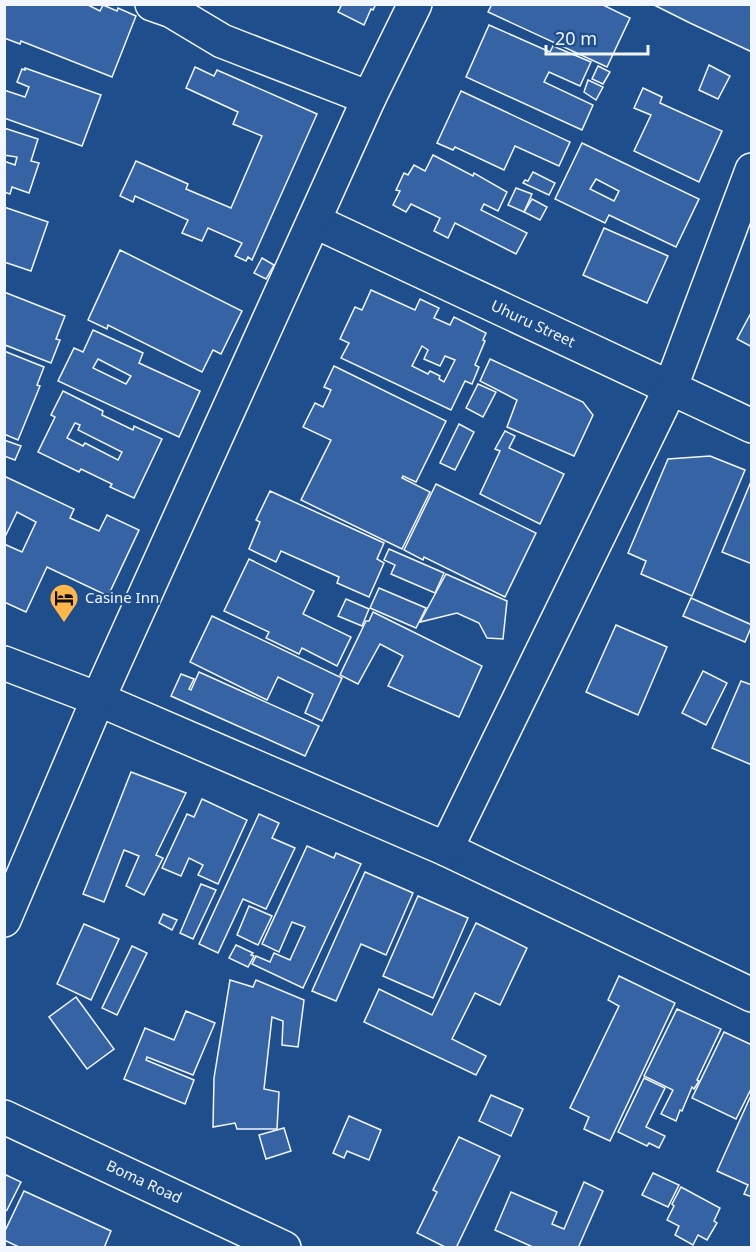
<svg xmlns="http://www.w3.org/2000/svg" width="756" height="1252" viewBox="0 0 756 1252" font-family="'Noto Sans',sans-serif">
<style>
.building{fill:#3563a3;stroke:#f2f6ff;stroke-width:1.5;fill-rule:evenodd}
.lines{fill:none;stroke-linecap:round;stroke-linejoin:round}
.minor-casing{stroke:#f2f6ff;stroke-width:36}
.minor{stroke:#1f4e8c;stroke-width:33}
.labels{text-anchor:middle;stroke-width:4.5;stroke-linejoin:round;paint-order:stroke}
.street-label{font-size:15px;fill:#f2f6ff;stroke:#1f4e8c}
.poi-label{font-size:15px;fill:#f2f6ff;stroke:#1f4e8c;text-anchor:start}
</style>
<rect width="100%" height="100%" fill="#1f4e8c"/>
<g class="building">
<polygon points="4,4 86,4 100,11 103,5 117,11 118,8 136,16 112,77 21,41 20,44 4,38"/>
<polygon points="342,4 376,4 373,10 371,9 364,25 338,12"/>
<polygon points="492,4 601,4 630,18 607,67 488,12"/>
<polygon points="652,4 752,4 752,52 690,23"/>
<polygon points="489,25 550,52 553,46 591,62 580,86 549,72 544,82 593,105 582,130 466,77"/>
<polygon points="709,65 730,76 718,99 699,90"/>
<polygon points="598,66 610,72 603,84 592,79"/>
<polygon points="195,67 214,76 217,70 317,114 252,260 248,257 246,261 235,256 242,243 208,228 202,241 182,233 188,220 135,196 133,202 120,196 136,161 188,184 186,189 231,208 262,136 233,124 238,112 186,88"/>
<polygon points="25,68 101,95 82,146 4,118 4,90 25,97 29,87 17,82 22,69 25,70"/>
<polygon points="588,80 603,87 596,100 584,92"/>
<polygon points="643,88 662,97 660,103 722,131 699,182 634,151 651,115 634,108"/>
<polygon points="461,91 570,142 559,166 515,146 504,170 455,147 453,150 437,143"/>
<polygon points="4,128 38,139 31,161 39,163 29,193 12,187 10,194 4,192 4,161 15,165 17,157 4,155"/>
<path d="M 582,143 L 699,199 L 676,247 L 609,215 L 605,223 L 555,199 ZM 596,179 L 619,191 L 614,201 L 590,189 Z"/>
<polygon points="433,155 473,176 474,173 507,192 498,211 484,204 481,210 527,233 516,254 455,223 448,238 434,231 440,218 411,204 406,212 393,205 400,191 396,190 404,173 408,175 414,165 425,171"/>
<polygon points="533,172 555,183 549,195 523,183 525,180 528,181"/>
<polygon points="516,188 532,194 524,212 508,205"/>
<polygon points="532,199 547,207 540,220 524,212"/>
<polygon points="4,207 48,222 31,271 4,262"/>
<polygon points="604,228 668,256 647,303 583,275"/>
<polygon points="120,250 242,311 221,354 213,350 202,372 108,325 107,329 88,320"/>
<polygon points="262,258 274,265 266,279 254,273"/>
<path d="M 371,290 L 415,310 L 420,299 L 439,308 L 434,318 L 450,325 L 454,317 L 486,333 L 483,340 L 485,341 L 475,365 L 479,367 L 472,384 L 465,381 L 451,410 L 341,358 L 349,343 L 340,339 L 355,307 L 362,310 ZM 422,346 L 428,350 L 424,359 L 440,366 L 445,356 L 455,360 L 444,382 L 439,379 L 440,376 L 430,371 L 428,374 L 412,366 Z"/>
<polygon points="4,292 65,316 56,339 60,340 51,363 5,345 4,346"/>
<polygon points="752,311 752,347 737,339"/>
<path d="M 93,330 L 143,353 L 139,363 L 200,391 L 179,437 L 58,381 L 74,348 L 83,352 ZM 98,359 L 131,376 L 126,384 L 93,368 Z"/>
<polygon points="4,351 44,367 37,385 40,386 18,440 4,434"/>
<polygon points="490,359 583,402 593,415 574,456 507,427 517,400 480,381"/>
<polygon points="334,366 446,421 416,482 403,476 402,478 430,492 402,549 301,500 331,440 303,427 315,403 323,407 331,390 324,387"/>
<polygon points="478,384 496,392 483,417 466,408"/>
<path d="M 63,391 L 103,411 L 102,415 L 133,430 L 134,426 L 162,439 L 134,498 L 110,487 L 112,484 L 81,469 L 79,472 L 38,452 L 55,417 L 51,415 ZM 75,423 L 80,425 L 78,430 L 122,452 L 118,460 L 85,443 L 83,446 L 67,438 Z"/>
<polygon points="459,424 474,432 455,470 440,463"/>
<polygon points="505,431 515,436 509,448 564,474 540,524 480,494 500,451 495,449"/>
<polygon points="4,440 21,446 15,460 4,456"/>
<polygon points="710,456 745,470 692,596 641,574 646,561 628,553 668,459"/>
<polygon points="4,476 74,509 70,518 99,531 107,515 139,530 108,596 47,567 26,612 4,602 4,544 22,552 36,522 17,512 4,539"/>
<polygon points="752,479 752,564 722,552"/>
<polygon points="436,484 536,533 505,597 424,557 423,560 404,550"/>
<polygon points="270,491 384,543 377,559 384,563 369,597 337,583 339,577 281,551 276,562 249,549 260,522 256,520"/>
<polygon points="389,549 444,573 435,593 391,574 395,565 384,560"/>
<polygon points="249,559 314,591 303,614 351,637 337,666 302,648 299,654 266,638 269,632 224,611"/>
<polygon points="446,574 507,601 503,639 487,638 479,623 457,613 420,622"/>
<polygon points="379,588 426,608 416,628 370,608"/>
<polygon points="691,598 752,625 745,642 683,616"/>
<polygon points="346,599 369,609 362,626 338,616"/>
<polygon points="373,612 482,666 459,717 388,686 403,656 380,644 358,684 340,675 366,621 369,621"/>
<polygon points="212,616 342,678 322,721 305,713 313,694 278,677 267,700 190,662"/>
<polygon points="616,625 667,647 638,715 586,692"/>
<polygon points="703,671 727,683 706,725 682,713"/>
<polygon points="199,672 319,726 305,756 171,696 181,674 194,679 189,689 191,690"/>
<polygon points="741,681 752,685 752,765 712,748"/>
<polygon points="131,772 186,793 156,855 163,858 144,895 126,886 139,856 124,850 104,902 83,894"/>
<polygon points="202,799 247,820 218,884 198,875 203,865 189,858 181,876 162,868 187,814 194,817"/>
<polygon points="259,814 279,823 272,838 295,848 266,909 243,899 218,953 199,944"/>
<polygon points="307,846 334,858 336,853 361,864 303,988 252,964 256,956 270,962 274,953 290,960 305,927 292,922 279,952 262,944"/>
<polygon points="365,872 413,893 386,955 361,944 336,1001 312,991"/>
<polygon points="201,884 216,890 193,939 180,933"/>
<polygon points="418,896 468,918 433,998 383,976"/>
<polygon points="249,906 272,916 258,945 237,935"/>
<polygon points="163,914 177,920 172,930 159,923"/>
<polygon points="476,923 527,948 500,1005 475,993 452,1039 486,1056 476,1075 364,1022 379,989 432,1015"/>
<polygon points="84,924 119,939 91,1000 57,984"/>
<polygon points="236,945 253,953 251,955 254,956 248,967 229,958"/>
<polygon points="132,946 147,953 117,1015 102,1008"/>
<polygon points="619,976 675,1003 610,1141 584,1129 589,1117 570,1108 619,1006 608,1000"/>
<polygon points="230,980 253,987 256,980 304,1000 298,1047 282,1045 283,1021 272,1017 264,1089 279,1092 277,1129 237,1129 235,1123 213,1127 214,1078"/>
<polygon points="76,997 114,1049 87,1069 49,1017"/>
<polygon points="677,1009 721,1029 697,1080 699,1081 694,1089 692,1087 682,1111 680,1110 676,1121 661,1114 673,1090 644,1076"/>
<polygon points="186,1011 215,1023 193,1075 147,1057 146,1060 194,1080 185,1104 124,1079 145,1028 174,1040"/>
<polygon points="724,1032 752,1045 752,1087 736,1119 692,1098"/>
<polygon points="644,1078 665,1088 646,1127 665,1136 659,1148 649,1143 647,1146 618,1132"/>
<polygon points="752,1093 752,1197 744,1194 748,1185 717,1171"/>
<polygon points="491,1095 523,1109 511,1136 479,1121"/>
<polygon points="349,1116 381,1130 369,1160 347,1151 344,1158 333,1153"/>
<polygon points="284,1128 291,1151 266,1159 259,1135"/>
<polygon points="459,1137 500,1156 456,1248 447,1248 417,1233 437,1192 433,1190"/>
<polygon points="653,1173 679,1185 668,1207 642,1195"/>
<polygon points="4,1174 21,1182 7,1210 4,1212"/>
<polygon points="584,1182 603,1191 578,1248 535,1248 495,1230 511,1192 557,1212 552,1224 564,1229"/>
<polygon points="681,1187 720,1208 714,1221 717,1223 707,1240 698,1235 693,1245 675,1235 679,1226 667,1220 674,1206 672,1204"/>
<polygon points="24,1191 111,1231 104,1248 21,1248 4,1240 4,1233"/>
</g>
<g class="lines">
<g class="minor-casing">
<g id="minor">
<polyline points="152,4 172,11 222,41 369,98"/>
<polyline points="314,221 752,426"/>
<polyline points="4,663 98,699 446,849 752,995"/>
<polyline points="446,849 670,389 752,170"/>
<polyline points="4,920 98,699 369,98 415,4"/>
<polyline points="4,1117 284,1248"/>
</g>
</g>
<use href="#minor" class="minor"/>
</g>
<defs>
<g id="hotel-pin" transform="scale(1.5)"><path d="M0 17L-7.5 6A9.5 9.5 0 1 1 7.5 6Z" fill="#ffb74d" stroke="#1f4e8c"/><path d="M-6-4.5h1.5V1H6V5H4.5V3h-9V5H-6ZM-4 0a1.8 1.8 0 1 1 3.6 0ZM.5 0V-2.5h3Q6-2.5 6 0Z" fill="#111"/></g>
</defs>
<g fill-rule="evenodd">
<use href="#hotel-pin" x="64" y="598"/>
</g>
<g class="labels">
<g class="street-label">
<text transform="translate(533 324) rotate(25)" y="5">Uhuru Street</text>
<text transform="translate(144 1182) rotate(25)" y="5">Boma Road</text>
</g>
<g class="poi-label">
<text x="85" y="603">Casine Inn</text>
</g>
</g>
<rect width="756" height="1252" fill="none" stroke="#f2f6ff" stroke-width="12"/>
<path d="M546 45v9h102v-9" fill="none" stroke="#f2f6ff" stroke-width="3"/>
<text x="555" y="45" font-size="18" fill="#f2f6ff" stroke="#1f4e8c" stroke-width="4.5" paint-order="stroke">20 m</text>
</svg>
